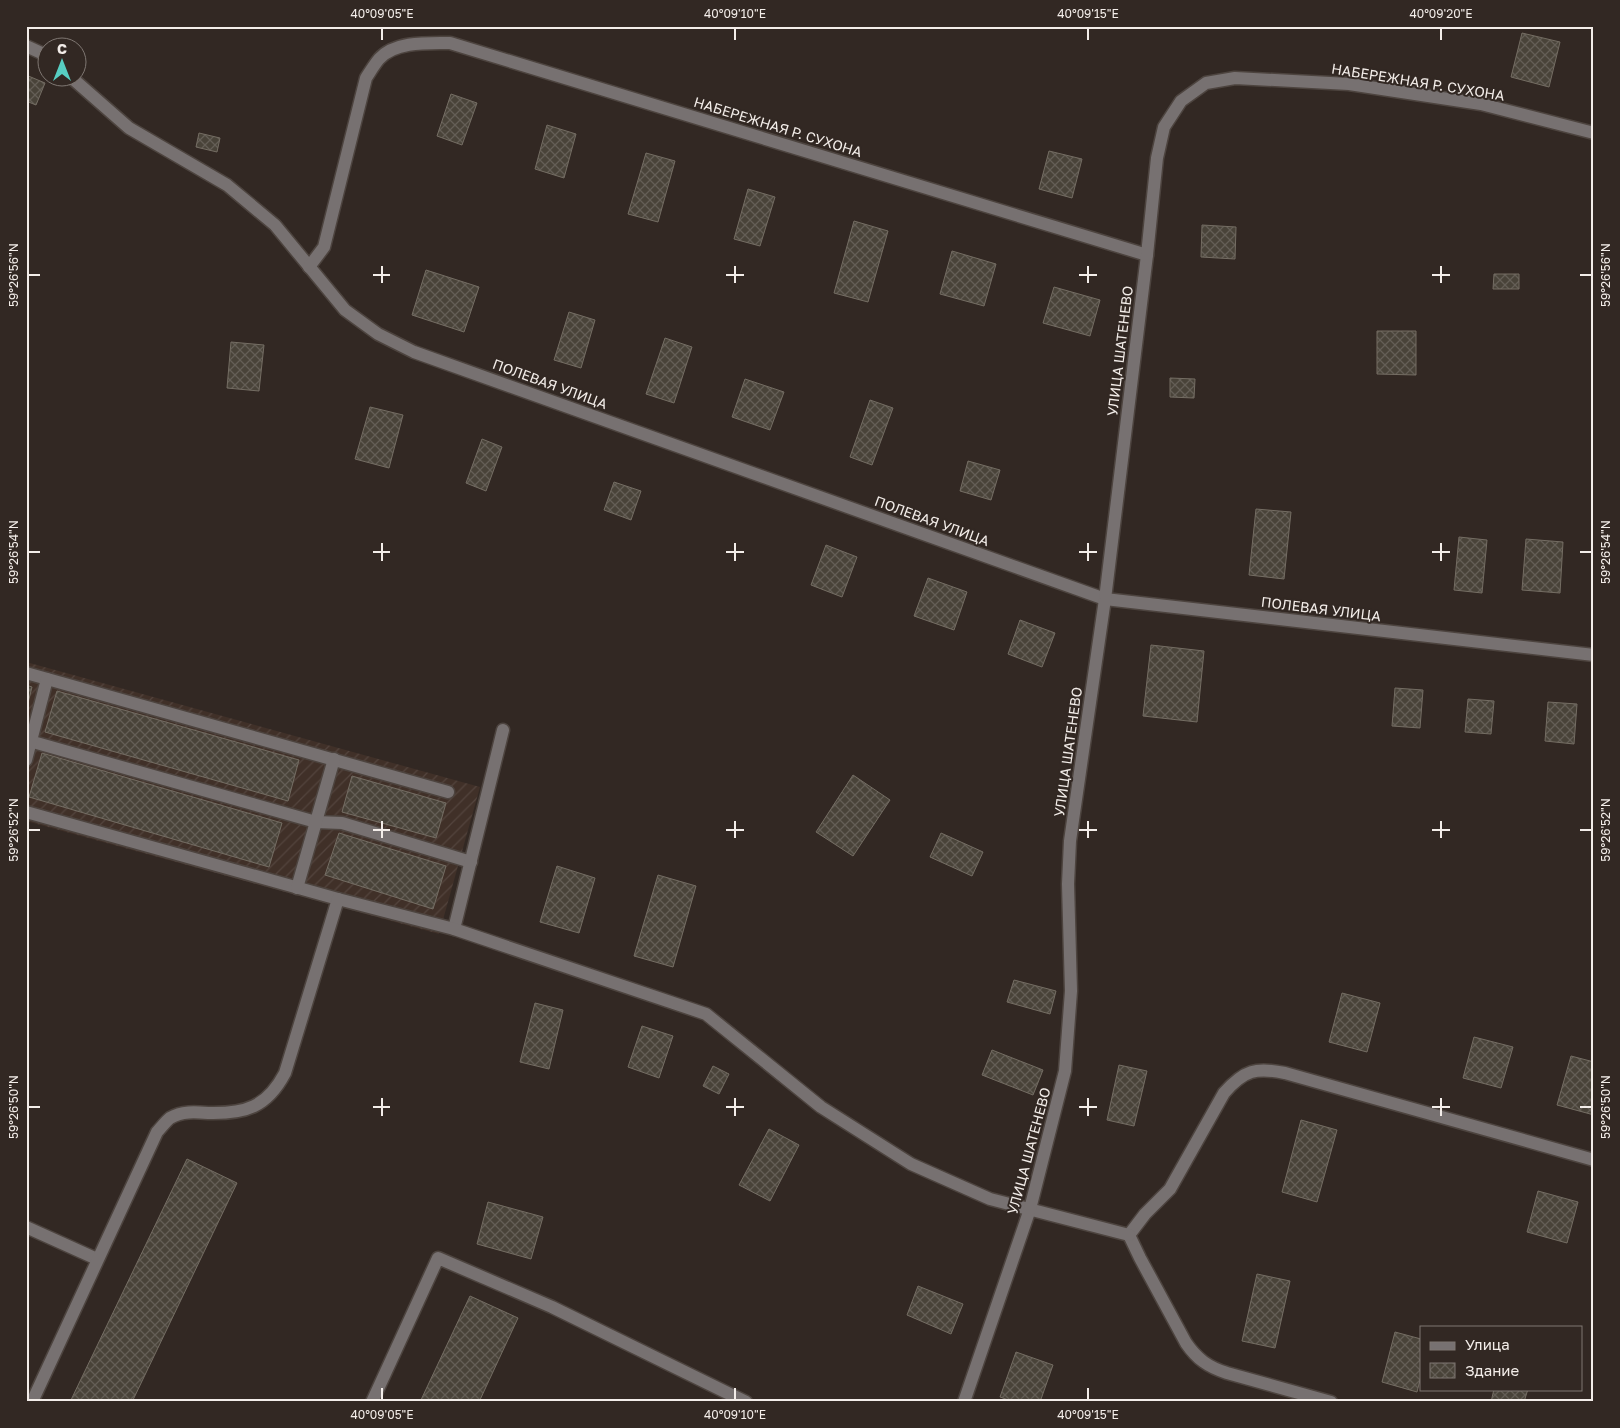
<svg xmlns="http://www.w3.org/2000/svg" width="1620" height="1428" viewBox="0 0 1620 1428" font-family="'Golos Text',sans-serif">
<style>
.industrial{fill:url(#industrial-furrows)}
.building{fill:url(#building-cross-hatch);stroke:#746d63}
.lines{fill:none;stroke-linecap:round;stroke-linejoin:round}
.minor-casing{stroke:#4d443f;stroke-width:15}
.minor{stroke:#777171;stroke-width:12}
.ticks{fill:none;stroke:#f3ede9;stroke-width:2}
.labels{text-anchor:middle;stroke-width:4;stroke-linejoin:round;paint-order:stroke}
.street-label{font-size:14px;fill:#f3ede9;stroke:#322823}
.neatline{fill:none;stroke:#f3ede9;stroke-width:2}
.ticks-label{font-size:12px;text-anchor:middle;fill:#f3ede9}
</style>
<defs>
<pattern id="industrial-furrows" width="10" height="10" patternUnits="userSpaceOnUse" patternTransform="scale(1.25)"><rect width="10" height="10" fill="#403028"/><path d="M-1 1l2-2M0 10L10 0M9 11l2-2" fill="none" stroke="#53443d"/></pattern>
<pattern id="building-cross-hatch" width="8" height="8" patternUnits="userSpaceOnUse" patternTransform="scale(1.25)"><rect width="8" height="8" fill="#494339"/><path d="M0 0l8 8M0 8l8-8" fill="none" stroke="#645e56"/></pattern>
</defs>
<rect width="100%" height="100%" fill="#322823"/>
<polygon class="industrial" points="26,662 480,787 439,934 26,821"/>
<g class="building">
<polygon points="1522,33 1560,42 1549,87 1511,77"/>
<polygon points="26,75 45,83 36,105 26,101"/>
<polygon points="451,94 477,103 462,145 437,136"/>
<polygon points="547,125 576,134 564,178 535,169"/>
<polygon points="199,133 220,138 217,152 196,147"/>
<polygon points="1049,151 1082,159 1072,198 1039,189"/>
<polygon points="646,153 675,161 658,222 628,214"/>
<polygon points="748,189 775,197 760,246 734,239"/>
<polygon points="854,221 888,231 868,302 834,293"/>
<polygon points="1202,225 1236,227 1235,259 1201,257"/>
<polygon points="952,251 996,264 984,306 940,294"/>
<polygon points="426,270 479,287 464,332 412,315"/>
<polygon points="1494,274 1519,274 1519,289 1493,289"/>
<polygon points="1054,287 1100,300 1090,336 1043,323"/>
<polygon points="569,312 595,320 581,368 554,360"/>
<polygon points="1377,331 1416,331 1416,375 1377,374"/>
<polygon points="665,338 692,347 674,403 646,394"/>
<polygon points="231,342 264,345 259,391 227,388"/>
<polygon points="1170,378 1195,379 1194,398 1170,397"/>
<polygon points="745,379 784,392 770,430 732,417"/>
<polygon points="870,400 893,408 872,465 850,457"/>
<polygon points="370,407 403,415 389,468 355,459"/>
<polygon points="482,439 502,447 486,491 466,483"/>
<polygon points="968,461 1000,470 991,500 960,491"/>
<polygon points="614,482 641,491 631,520 604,510"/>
<polygon points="1256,509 1291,512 1284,579 1249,575"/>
<polygon points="1459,537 1487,540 1482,593 1454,590"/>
<polygon points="1526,539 1563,542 1560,593 1522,590"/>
<polygon points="826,545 857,557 842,597 811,585"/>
<polygon points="928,578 967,592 954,630 914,616"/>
<polygon points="1020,620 1055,633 1042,667 1008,654"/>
<polygon points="1151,645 1204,651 1197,722 1143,716"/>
<polygon points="26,685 32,687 26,711"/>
<polygon points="1395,688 1423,690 1420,728 1392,726"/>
<polygon points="57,691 299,760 288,801 45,732"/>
<polygon points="1468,699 1494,701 1491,734 1465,732"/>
<polygon points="1548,702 1577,704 1574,744 1545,741"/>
<polygon points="42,753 282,823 269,867 29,797"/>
<polygon points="853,775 890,800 853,856 816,832"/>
<polygon points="352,776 446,803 436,838 342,812"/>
<polygon points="339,833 446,866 433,909 325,875"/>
<polygon points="941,833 983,852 972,876 930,857"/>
<polygon points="557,866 595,878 579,933 540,922"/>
<polygon points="658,875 696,886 673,967 634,956"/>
<polygon points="1014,980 1056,991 1050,1014 1007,1002"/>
<polygon points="1342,993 1380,1003 1367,1052 1329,1042"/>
<polygon points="535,1003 563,1010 549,1069 520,1062"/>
<polygon points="642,1026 673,1036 659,1078 628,1067"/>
<polygon points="1474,1037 1513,1047 1501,1088 1463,1078"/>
<polygon points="992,1050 1043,1070 1033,1095 982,1075"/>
<polygon points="1571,1056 1594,1062 1594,1115 1557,1105"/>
<polygon points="1119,1065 1147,1071 1134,1126 1107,1120"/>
<polygon points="713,1066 729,1074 719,1094 703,1086"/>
<polygon points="1301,1120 1337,1130 1317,1202 1282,1192"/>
<polygon points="769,1129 799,1145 770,1201 739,1185"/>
<polygon points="187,1159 237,1183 132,1402 70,1402"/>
<polygon points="1538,1191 1578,1202 1567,1243 1527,1232"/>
<polygon points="488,1202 543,1217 531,1259 477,1244"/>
<polygon points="1257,1274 1290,1281 1275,1348 1242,1341"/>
<polygon points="918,1286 963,1304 951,1334 907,1315"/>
<polygon points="470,1296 518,1318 479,1402 420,1402"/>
<polygon points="1395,1332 1421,1339 1421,1376 1417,1392 1382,1382"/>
<polygon points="1016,1352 1053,1365 1040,1402 1014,1402 1000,1397"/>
<polygon points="1494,1389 1528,1389 1524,1402 1491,1402"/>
</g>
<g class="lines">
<g class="minor-casing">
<g id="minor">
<polyline points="26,46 48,56"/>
<polyline points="72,78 129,128 227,185 275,225 345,310 378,334 414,352 1105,599 1594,655"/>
<path d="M 309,267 L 324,247 L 366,78 C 370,72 374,65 379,59 C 395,41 428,43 450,43 L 1147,255"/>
<polyline points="26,673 448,792"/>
<polyline points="26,740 316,822 342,823 471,862"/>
<polyline points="26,760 47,679"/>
<polyline points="26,812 338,899"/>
<polyline points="297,888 334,759"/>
<polyline points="454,929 503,730"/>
<polyline points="26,1227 97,1259"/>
<path d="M 1129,1235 L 1145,1214 L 1170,1189 L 1224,1093 C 1244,1070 1256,1067 1285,1073 L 1594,1160"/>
<path d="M 1129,1235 L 1140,1258 L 1186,1343 C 1197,1359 1208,1367 1227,1373 L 1331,1402"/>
<path d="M 32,1402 L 157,1132 C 161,1128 165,1122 170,1118 C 182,1111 195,1112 208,1113 C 246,1114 267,1107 285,1073 L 338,899 L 454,929 L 706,1014 L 821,1107 L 911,1164 L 990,1199 L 1129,1235"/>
<polyline points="372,1402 438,1258 552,1307 746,1402"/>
<polyline points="964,1402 1030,1209 1065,1071 1071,991 1068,884 1070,841 1105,599 1147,255 1157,158 1164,127 1181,101 1206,83 1235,78 1349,84 1481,104 1594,133"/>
</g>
</g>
<use href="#minor" class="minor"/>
</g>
<path class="ticks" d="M 382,28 L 382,40M 735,28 L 735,40M 1088,28 L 1088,40M 1441,28 L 1441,40M 382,266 L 382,283M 735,266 L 735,283M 1088,266 L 1088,283M 1441,266 L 1441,283M 28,275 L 40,275M 373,275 L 390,275M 726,275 L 744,275M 1079,275 L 1097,275M 1432,275 L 1450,275M 1580,275 L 1592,275M 382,543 L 382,561M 735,543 L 735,561M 1088,543 L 1088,561M 1441,543 L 1441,561M 28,552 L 40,552M 373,552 L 390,552M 726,552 L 744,552M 1079,552 L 1097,552M 1432,552 L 1450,552M 1580,552 L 1592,552M 382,821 L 382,838M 735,821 L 735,838M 1088,821 L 1088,838M 1441,821 L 1441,838M 28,830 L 40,830M 373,830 L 390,830M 726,830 L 744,830M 1079,830 L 1097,830M 1432,830 L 1450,830M 1580,830 L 1592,830M 382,1098 L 382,1116M 735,1098 L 735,1116M 1088,1098 L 1088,1116M 1441,1098 L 1441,1116M 28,1107 L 40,1107M 373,1107 L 390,1107M 726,1107 L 744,1107M 1079,1107 L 1097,1107M 1432,1107 L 1450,1107M 1580,1107 L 1592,1107M 382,1388 L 382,1400M 735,1388 L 735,1400M 1088,1388 L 1088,1400"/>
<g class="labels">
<g class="street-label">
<text transform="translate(1418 82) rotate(9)" y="5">НАБЕРЕЖНАЯ Р. СУХОНА</text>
<text transform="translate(778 127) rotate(17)" y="5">НАБЕРЕЖНАЯ Р. СУХОНА</text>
<text transform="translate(1120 351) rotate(-83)" y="5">УЛИЦА ШАТЕНЕВО</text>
<text transform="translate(550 384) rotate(20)" y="5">ПОЛЕВАЯ УЛИЦА</text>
<text transform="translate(932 521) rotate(20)" y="5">ПОЛЕВАЯ УЛИЦА</text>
<text transform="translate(1321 609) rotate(7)" y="5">ПОЛЕВАЯ УЛИЦА</text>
<text transform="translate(1068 752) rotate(-82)" y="5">УЛИЦА ШАТЕНЕВО</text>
<text transform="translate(1029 1151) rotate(-75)" y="5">УЛИЦА ШАТЕНЕВО</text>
</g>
</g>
<rect width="1620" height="1428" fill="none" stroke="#322823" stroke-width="55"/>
<rect x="1420" y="1326" width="162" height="65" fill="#322823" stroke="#7f7772"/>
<rect x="1430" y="1342" width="25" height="8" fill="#777171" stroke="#7f7772"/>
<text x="1465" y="1350" font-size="15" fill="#f3ede9">Улица</text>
<rect x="1430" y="1363" width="25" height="15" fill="url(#building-cross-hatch)" stroke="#7f7772"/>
<text x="1465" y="1376" font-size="15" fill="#f3ede9">Здание</text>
<g transform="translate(62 62)"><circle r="24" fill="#322823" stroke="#7f7772"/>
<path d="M0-4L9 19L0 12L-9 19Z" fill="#57cec2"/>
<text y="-8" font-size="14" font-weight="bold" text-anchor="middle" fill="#f3ede9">С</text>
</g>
<rect x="28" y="28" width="1564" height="1372" class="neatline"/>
<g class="ticks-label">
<text x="382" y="18">40°09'05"E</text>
<text x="735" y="18">40°09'10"E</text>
<text x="1088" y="18">40°09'15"E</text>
<text x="1441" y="18">40°09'20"E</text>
<text transform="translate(14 275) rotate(-90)" y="4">59°26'56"N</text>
<text transform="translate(1606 275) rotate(-90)" y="4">59°26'56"N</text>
<text transform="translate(14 552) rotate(-90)" y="4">59°26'54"N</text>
<text transform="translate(1606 552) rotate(-90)" y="4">59°26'54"N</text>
<text transform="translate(14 830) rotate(-90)" y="4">59°26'52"N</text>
<text transform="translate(1606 830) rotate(-90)" y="4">59°26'52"N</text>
<text transform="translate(14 1107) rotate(-90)" y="4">59°26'50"N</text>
<text transform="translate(1606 1107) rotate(-90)" y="4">59°26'50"N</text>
<text x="382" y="1419">40°09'05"E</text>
<text x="735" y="1419">40°09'10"E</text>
<text x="1088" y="1419">40°09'15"E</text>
</g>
</svg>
